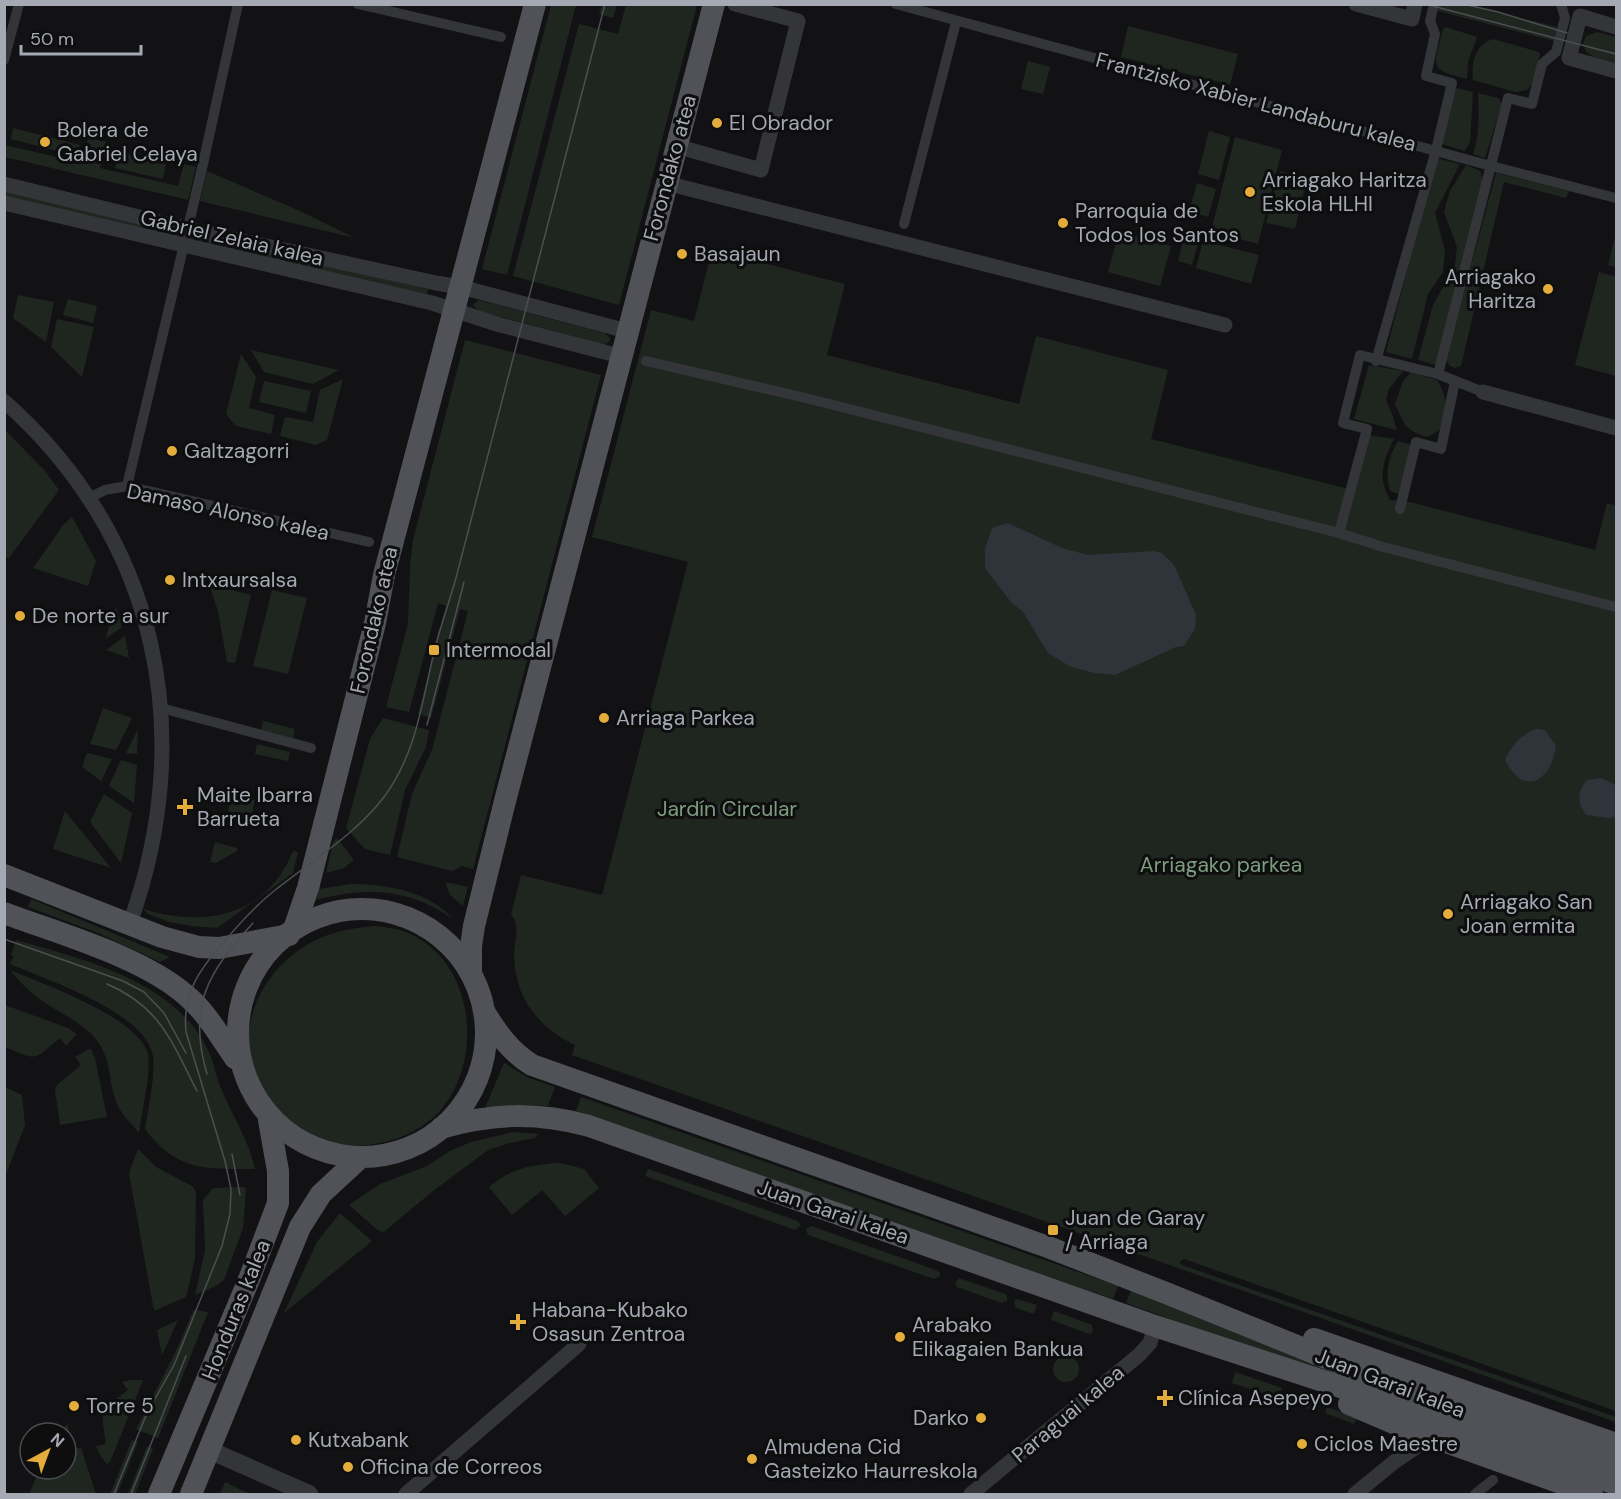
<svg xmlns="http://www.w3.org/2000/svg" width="1621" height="1499" viewBox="0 0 1621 1499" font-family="'DM Sans',sans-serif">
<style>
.green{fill:#1f2620}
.water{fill:#2d353b}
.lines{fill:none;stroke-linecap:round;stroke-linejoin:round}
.pedestrian{stroke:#343539;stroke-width:10}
.minor{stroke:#343539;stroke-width:15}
.tertiary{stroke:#343539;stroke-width:18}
.primary{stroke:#505257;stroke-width:22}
.tram{stroke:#4d4e53;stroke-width:1.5}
.poi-dot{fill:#e3ac3b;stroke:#0e0e0f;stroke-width:2}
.labels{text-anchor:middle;stroke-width:6;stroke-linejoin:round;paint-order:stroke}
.street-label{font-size:21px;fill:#a5a9b3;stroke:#0e0e0f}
.poi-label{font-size:21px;fill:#a5a9b3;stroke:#0e0e0f;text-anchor:start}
.park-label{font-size:21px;fill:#7d9d80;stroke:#0e0e0f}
</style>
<rect width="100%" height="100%" fill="#121214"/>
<g class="green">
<polygon points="551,5 576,5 507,275 482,269"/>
<polygon points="602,5 617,5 613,18 599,14"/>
<polygon points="626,5 697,5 619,305 513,276 579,24 618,34"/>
<polygon points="1440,5 1470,5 1557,27 1554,41 1438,11"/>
<polygon points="1128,26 1238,54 1230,85 1121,57"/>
<path d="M 1446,27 L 1477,37 L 1468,62 L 1467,79 C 1427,69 1434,66 1443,29 Z"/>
<polygon points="1597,32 1616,37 1616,63 1594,57 1586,52 1583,44 1586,36"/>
<path d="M 1493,39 L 1539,52 L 1540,55 L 1532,84 L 1527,90 L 1515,92 L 1473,80 C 1471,64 1475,44 1493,39 Z"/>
<polygon points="1028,61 1050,67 1043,94 1021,89"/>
<polygon points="1457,88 1473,92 1470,142 1465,151 1442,144 1454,90"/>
<path d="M 1478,93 L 1498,98 L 1502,104 L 1485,158 L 1473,154 C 1480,133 1479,115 1478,93 Z"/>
<polygon points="13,128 80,145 77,156 11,139"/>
<polygon points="1209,131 1230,137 1219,180 1198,174"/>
<polygon points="1235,137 1282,150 1258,244 1211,231"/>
<polygon points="88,138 106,142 100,168 178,186 184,164 196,167 188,200 5,157 5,145 82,163"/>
<polygon points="119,152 166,163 163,179 115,168"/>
<polygon points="1436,158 1460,164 1435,213 1445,251 1443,272 1428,294 1412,359 1386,352"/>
<polygon points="1466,165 1480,171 1483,180 1436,365 1418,360 1433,305 1455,265 1457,247 1444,212 1450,191"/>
<polygon points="207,171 300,211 355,238 200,201"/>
<polygon points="1280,171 1307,178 1295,229 1266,223"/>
<polygon points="1496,173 1569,191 1566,198 1504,182 1461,366 1454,368 1449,365 1446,359"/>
<polygon points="1197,183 1216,189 1208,217 1189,211"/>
<polygon points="5,191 180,232 179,239 5,198"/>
<polygon points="1186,230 1201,233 1192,265 1178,261"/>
<polygon points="1119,231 1171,246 1160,286 1108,272"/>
<polygon points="190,235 428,289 427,295 189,241"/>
<polygon points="1615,237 1616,238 1616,267 1608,265"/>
<polygon points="1203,241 1259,255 1251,284 1196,268"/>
<path d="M 712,250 L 845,284 L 827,355 L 1019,404 L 1036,336 L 1168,370 L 1151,439 L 1353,490 L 1369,435 L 1394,439 C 1383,461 1377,477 1390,500 L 1410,502 L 1595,550 L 1607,503 L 1616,506 L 1616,1411 L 1184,1259 L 1179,1262 L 1182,1265 L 1616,1417 L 1616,1422 L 572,1055 L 575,1045 C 537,1027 515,997 514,955 C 514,943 521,923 511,915 L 521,875 L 602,895 L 688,562 L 592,537 L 651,310 L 694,321 Z"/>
<polygon points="1599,272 1616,277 1616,376 1575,365"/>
<polygon points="18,295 54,302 46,342 13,318"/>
<polygon points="68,299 97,306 93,323 63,315"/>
<polygon points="479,300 604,333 610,338 610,341 605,344 599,343 479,311 473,305"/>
<polygon points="57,319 94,327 82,377 51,347"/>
<polygon points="465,340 601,375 473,869 462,866 452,871 397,857 412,794 432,750 468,611 460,609 431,718 418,714 446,606 438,603 409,712 386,707 408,623 410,566 413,540"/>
<polygon points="251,350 339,370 313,384 264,372"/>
<polygon points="241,354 256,377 249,408 275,415 271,434 236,426 226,414"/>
<polygon points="1369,365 1403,371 1389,389 1386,400 1392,414 1397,430 1354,419"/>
<path d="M 1411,372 L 1437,380 C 1446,394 1452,416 1440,429 C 1437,432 1431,435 1427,437 C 1405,430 1404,424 1395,404 L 1403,381 Z"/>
<polygon points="343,379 327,440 316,445 280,436 285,417 313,422 320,390"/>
<polygon points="264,381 311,391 306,413 259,402"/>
<polygon points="4,429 45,471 59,490 9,558 4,557"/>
<path d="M 1398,441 L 1412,445 L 1399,494 L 1390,491 C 1385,473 1388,457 1398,441 Z"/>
<polygon points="72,517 96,561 88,586 33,568 64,524"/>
<polygon points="206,575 218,577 216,586 251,595 235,663 227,662 218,611"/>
<polygon points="272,590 307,598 288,674 253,666"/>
<polygon points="116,607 122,627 105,639"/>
<polygon points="125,636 129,658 106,650"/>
<polygon points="103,708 132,718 116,750 90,744"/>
<polygon points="383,718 429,730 426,747 405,790 390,855 365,849 346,828 370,739"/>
<polygon points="263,721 295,729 293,738 261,730"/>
<polygon points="138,729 137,754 126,753"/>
<polygon points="257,744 290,752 288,761 255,754"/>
<polygon points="87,753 112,759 101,781 82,767"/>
<polygon points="121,760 137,765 134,803 109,786"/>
<polygon points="104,794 132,813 121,863 90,822"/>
<polygon points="232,795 255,800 251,817 228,811"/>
<polygon points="65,811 111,868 53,849"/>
<polygon points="337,838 354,860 344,868 326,873 333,842"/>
<polygon points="215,842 237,848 237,851 216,863 210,862"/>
<path d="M 293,851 L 298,852 L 293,873 L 217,928 L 192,926 L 169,922 L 148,914 L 143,909 C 205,928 267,916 293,851 Z"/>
<polygon points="445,882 468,887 463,906 450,895"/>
<path d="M 351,884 C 385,884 429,891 453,919 C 408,888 367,887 316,900 L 319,889 Z"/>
<polygon points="31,899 170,957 160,962 98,933 28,907"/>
<path d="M 375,926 C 387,927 399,929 410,934 C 473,962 484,1055 443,1107 C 425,1130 394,1143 364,1145 C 337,1147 309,1138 288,1121 C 227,1073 240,989 302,948 C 324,933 348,928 375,926 Z"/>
<path d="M 16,940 C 83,959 171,980 206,1046 C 214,1061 216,1078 223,1093 C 234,1119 249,1141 255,1169 C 207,1169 177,1172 145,1129 C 148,1110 157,1069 152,1052 C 141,1011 47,980 10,964 L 14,956 L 11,955 Z"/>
<path d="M 10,970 C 43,984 134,1016 147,1051 C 153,1067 141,1114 139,1133 C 129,1121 117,1110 114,1095 C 109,1077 110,1058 98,1042 C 85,1024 65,1016 47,1004 C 33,995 20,983 10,970 Z"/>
<path d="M 5,1005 L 68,1028 L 77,1034 L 66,1046 L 60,1038 C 32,1061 39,1061 5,1047 Z"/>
<polygon points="91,1049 95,1058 107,1117 60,1125 55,1090 57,1085 81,1065 75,1057 87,1050"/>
<polygon points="504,1063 529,1078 555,1087 548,1106 527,1105 485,1108"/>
<polygon points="5,1087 22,1095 25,1125 5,1177"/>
<polygon points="581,1097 1118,1286 1113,1299 576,1111"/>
<polygon points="513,1132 538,1134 535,1138 509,1143 488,1150 433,1191 384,1232 379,1231 349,1205 380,1184 427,1166 450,1151 471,1142"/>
<polygon points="138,1149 156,1167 192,1186 196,1192 195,1259 186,1297 154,1311 129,1173"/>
<path d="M 560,1163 L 584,1169 L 599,1188 L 565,1216 L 542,1190 L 512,1215 L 489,1187 C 509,1169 533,1164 560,1163 Z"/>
<polygon points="648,1169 798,1221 801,1226 795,1230 645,1176"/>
<polygon points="244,1187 246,1189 243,1228 224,1280 216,1286 195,1295 205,1250 203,1200 213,1188"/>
<polygon points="340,1213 372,1241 284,1313 317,1242"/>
<polygon points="811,1226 936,1270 940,1273 940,1276 934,1279 808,1235 806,1229"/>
<polygon points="959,1278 1005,1294 1007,1296 1007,1301 1002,1303 957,1287 955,1283"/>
<polygon points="1131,1290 1380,1389 1248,1347 1126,1303"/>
<polygon points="1017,1299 1037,1305 1034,1314 1016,1308 1014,1302"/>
<polygon points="195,1310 208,1312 158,1438 136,1429 177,1349 193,1311"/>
<polygon points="1054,1311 1092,1325 1093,1332 1089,1334 1051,1320"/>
<polygon points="178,1320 162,1355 157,1330"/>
<circle cx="1066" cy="1369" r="13"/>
<polygon points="1235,1372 1282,1388 1278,1398 1232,1383"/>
<path d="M 131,1380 L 143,1380 L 110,1462 L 107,1464 L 102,1458 L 96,1446 L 106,1444 C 101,1406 98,1413 128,1390 L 122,1382 Z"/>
<polygon points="1288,1391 1318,1401 1315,1411 1284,1401"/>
<polygon points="1327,1407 1357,1418 1354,1424 1325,1413"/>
<polygon points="68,1424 71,1449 81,1448 96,1494 29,1494 40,1469 66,1469 66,1433 56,1433"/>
<polygon points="132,1440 138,1442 117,1494 110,1494"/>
<polygon points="147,1446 153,1449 135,1494 128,1494"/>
<polygon points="225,1482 250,1494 251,1494 220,1494"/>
</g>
<g class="water">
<polygon points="1008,523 1062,548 1088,555 1153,551 1162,553 1174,565 1196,615 1195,629 1184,646 1176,647 1115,675 1095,673 1071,667 1048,653 1023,612 1011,602 985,568 985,549 992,528"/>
<path d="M 1536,729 L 1545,730 L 1556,746 C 1551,781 1524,798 1505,760 C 1512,745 1520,735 1536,729 Z"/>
<path d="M 1601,778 L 1616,785 L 1616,817 L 1609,818 L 1586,815 C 1577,802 1577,792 1587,780 Z"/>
<circle cx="727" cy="809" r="9"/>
</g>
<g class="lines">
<g class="pedestrian">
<polyline points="358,4 501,37"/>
<polyline points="896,4 1491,166 1616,198"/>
<polyline points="4,60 19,4"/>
<polyline points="904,224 956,22"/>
<polyline points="646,361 806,398 1339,533 1383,547 1616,607"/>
<polyline points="1376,361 1436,150 1452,83 1426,76 1435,34 1430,21 1434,4"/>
<polyline points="1438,374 1508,98 1532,104 1542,64 1556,52 1565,18 1561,4"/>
<polyline points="127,486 203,164 238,4"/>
<polyline points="89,498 105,490 127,486 369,542"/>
<polyline points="1400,509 1416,442 1441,449 1455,381"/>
<polyline points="1339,533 1367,429 1343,423 1360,355 1438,374 1483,392"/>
<polyline points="161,708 311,748"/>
<polyline points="1475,1494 1493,1480"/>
</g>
<g class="minor">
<polyline points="1356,4 1412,19 1415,4"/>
<polyline points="1616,27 1580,16 1569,58 1616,71"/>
<polyline points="676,146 761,170 798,21 735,4"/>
<polyline points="666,183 1225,325"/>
<polyline points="4,184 188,229 436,283 461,287 627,331"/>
<polyline points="4,203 432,303 500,325 620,356"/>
<polyline points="1483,392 1616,428"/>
<path d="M 4,401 C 158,537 198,733 130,923"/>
<polyline points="406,1494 579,1344"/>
<polyline points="971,1494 1139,1355 1150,1343 1155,1326"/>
<polyline points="1355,1494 1394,1462 1431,1437"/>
</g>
<polyline class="tertiary" points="209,1450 309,1494"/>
<g class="primary">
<polyline points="4,875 162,937 199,947 219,948 289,935"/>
<circle cx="362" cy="1033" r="124"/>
<path d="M 4,913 C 60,934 143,957 187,996 C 207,1013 220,1037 235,1058"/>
<polyline points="294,929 308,888 375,623 384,575 535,4"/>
<polyline points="471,969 471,946 474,926 505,801 714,4"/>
<path d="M 485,1013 C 498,1034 510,1051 532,1065 L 1048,1247 L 1166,1293 L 1403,1389 L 1616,1465"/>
<path d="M 441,1128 C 493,1113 538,1112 589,1126 L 1155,1326 L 1332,1384 L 1616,1484"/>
<polyline points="1314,1339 1616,1444"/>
<polyline points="1349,1404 1398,1425 1592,1494"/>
<polyline points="159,1494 250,1277 278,1203 278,1171 269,1120"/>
<polyline points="191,1494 300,1227 321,1194 361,1157"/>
</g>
<g class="tram">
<polyline points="1425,4 1616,54"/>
<polyline points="1463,4 1498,12 1567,33"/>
<polyline points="427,725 464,582"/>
<polyline points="4,939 123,981 144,992 164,1013 186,1053"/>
<path d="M 107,984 C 161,1007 172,1043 197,1091"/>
<path d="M 207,1074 C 187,1006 208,972 253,923"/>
<polyline points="232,1154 240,1195"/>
<path d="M 114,1494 L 147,1413 L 174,1365 L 222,1246 L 230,1214 L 231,1189 L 225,1161 L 186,1032 C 182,994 199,970 223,943 C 238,925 255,906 274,891 C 311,861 354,836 384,797 C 416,754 422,703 434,652 C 440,627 449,603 456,578 L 605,4"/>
<polyline points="131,1494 186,1356"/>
</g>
</g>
<g class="poi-dot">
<circle cx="717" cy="123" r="6"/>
<circle cx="45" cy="142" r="6"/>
<circle cx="1250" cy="192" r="6"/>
<circle cx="1063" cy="223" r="6"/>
<circle cx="682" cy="254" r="6"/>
<circle cx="1548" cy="289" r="6"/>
<circle cx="172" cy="451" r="6"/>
<circle cx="170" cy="580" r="6"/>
<circle cx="20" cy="616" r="6"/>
<rect x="428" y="644" width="12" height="12" rx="3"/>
<circle cx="604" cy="718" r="6"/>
<path d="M182 798h6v6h6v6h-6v6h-6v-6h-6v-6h6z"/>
<circle cx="1448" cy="914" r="6"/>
<rect x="1047" y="1224" width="12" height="12" rx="3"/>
<path d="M515 1313h6v6h6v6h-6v6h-6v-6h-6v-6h6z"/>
<circle cx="900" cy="1337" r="6"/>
<path d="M1162 1389h6v6h6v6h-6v6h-6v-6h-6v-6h6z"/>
<circle cx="74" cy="1406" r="6"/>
<circle cx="981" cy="1418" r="6"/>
<circle cx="296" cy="1440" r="6"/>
<circle cx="1302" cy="1444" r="6"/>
<circle cx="752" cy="1459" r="6"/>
<circle cx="348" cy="1467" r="6"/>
</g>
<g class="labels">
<g class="street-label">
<text transform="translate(1256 102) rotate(15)" y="7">Frantzisko Xabier Landaburu kalea</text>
<text transform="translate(670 168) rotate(-75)" y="7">Forondako atea</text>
<text transform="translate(232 238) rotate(13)" y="7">Gabriel Zelaia kalea</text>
<text transform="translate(228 512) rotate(12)" y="7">Damaso Alonso kalea</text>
<text transform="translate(374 620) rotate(-77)" y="7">Forondako atea</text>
<text transform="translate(833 1212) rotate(19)" y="7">Juan Garai kalea</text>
<text transform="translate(236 1310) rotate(-68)" y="7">Honduras kalea</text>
<text transform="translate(1390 1383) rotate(21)" y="7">Juan Garai kalea</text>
<text transform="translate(1068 1414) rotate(-40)" y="7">Paraguai kalea</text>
</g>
<g class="poi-label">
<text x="729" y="130">El Obrador</text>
<text x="57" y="137">Bolera de<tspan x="57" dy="24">Gabriel Celaya</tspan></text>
<text x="1262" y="187">Arriagako Haritza<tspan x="1262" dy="24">Eskola HLHI</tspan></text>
<text x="1075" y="218">Parroquia de<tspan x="1075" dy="24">Todos los Santos</tspan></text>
<text x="694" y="261">Basajaun</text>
<text x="1536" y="284" text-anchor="end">Arriagako<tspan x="1536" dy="24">Haritza</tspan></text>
<text x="184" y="458">Galtzagorri</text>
<text x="182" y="587">Intxaursalsa</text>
<text x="32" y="623">De norte a sur</text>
<text x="446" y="657">Intermodal</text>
<text x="616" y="725">Arriaga Parkea</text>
<text x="197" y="802">Maite Ibarra<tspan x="197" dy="24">Barrueta</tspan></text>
<text x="1460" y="909">Arriagako San<tspan x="1460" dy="24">Joan ermita</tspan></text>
<text x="1065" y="1225">Juan de Garay<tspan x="1065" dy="24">/ Arriaga</tspan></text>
<text x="532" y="1317">Habana-Kubako<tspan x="532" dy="24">Osasun Zentroa</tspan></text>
<text x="912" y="1332">Arabako<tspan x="912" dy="24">Elikagaien Bankua</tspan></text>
<text x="1178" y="1405">Clínica Asepeyo</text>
<text x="86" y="1413">Torre 5</text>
<text x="969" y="1425" text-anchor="end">Darko</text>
<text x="308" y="1447">Kutxabank</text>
<text x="1314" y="1451">Ciclos Maestre</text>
<text x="764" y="1454">Almudena Cid<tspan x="764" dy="24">Gasteizko Haurreskola</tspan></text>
<text x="360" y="1474">Oficina de Correos</text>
</g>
<g class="park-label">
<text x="727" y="816">Jardín Circular</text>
<text x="1221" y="872">Arriagako parkea</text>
</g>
</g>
<rect width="1621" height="1499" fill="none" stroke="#a5a9b3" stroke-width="12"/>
<g transform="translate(48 1451) rotate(41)"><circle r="28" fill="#0e0e0f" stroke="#4a4c51" stroke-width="1.5"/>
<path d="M0-4.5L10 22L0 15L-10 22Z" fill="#e3ac3b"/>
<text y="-9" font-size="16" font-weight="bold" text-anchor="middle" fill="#a5a9b3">N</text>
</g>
<path d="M21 45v9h120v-9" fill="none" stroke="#a5a9b3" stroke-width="3"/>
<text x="30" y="45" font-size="18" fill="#a5a9b3" stroke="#0e0e0f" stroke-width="4.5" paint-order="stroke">50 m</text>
</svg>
